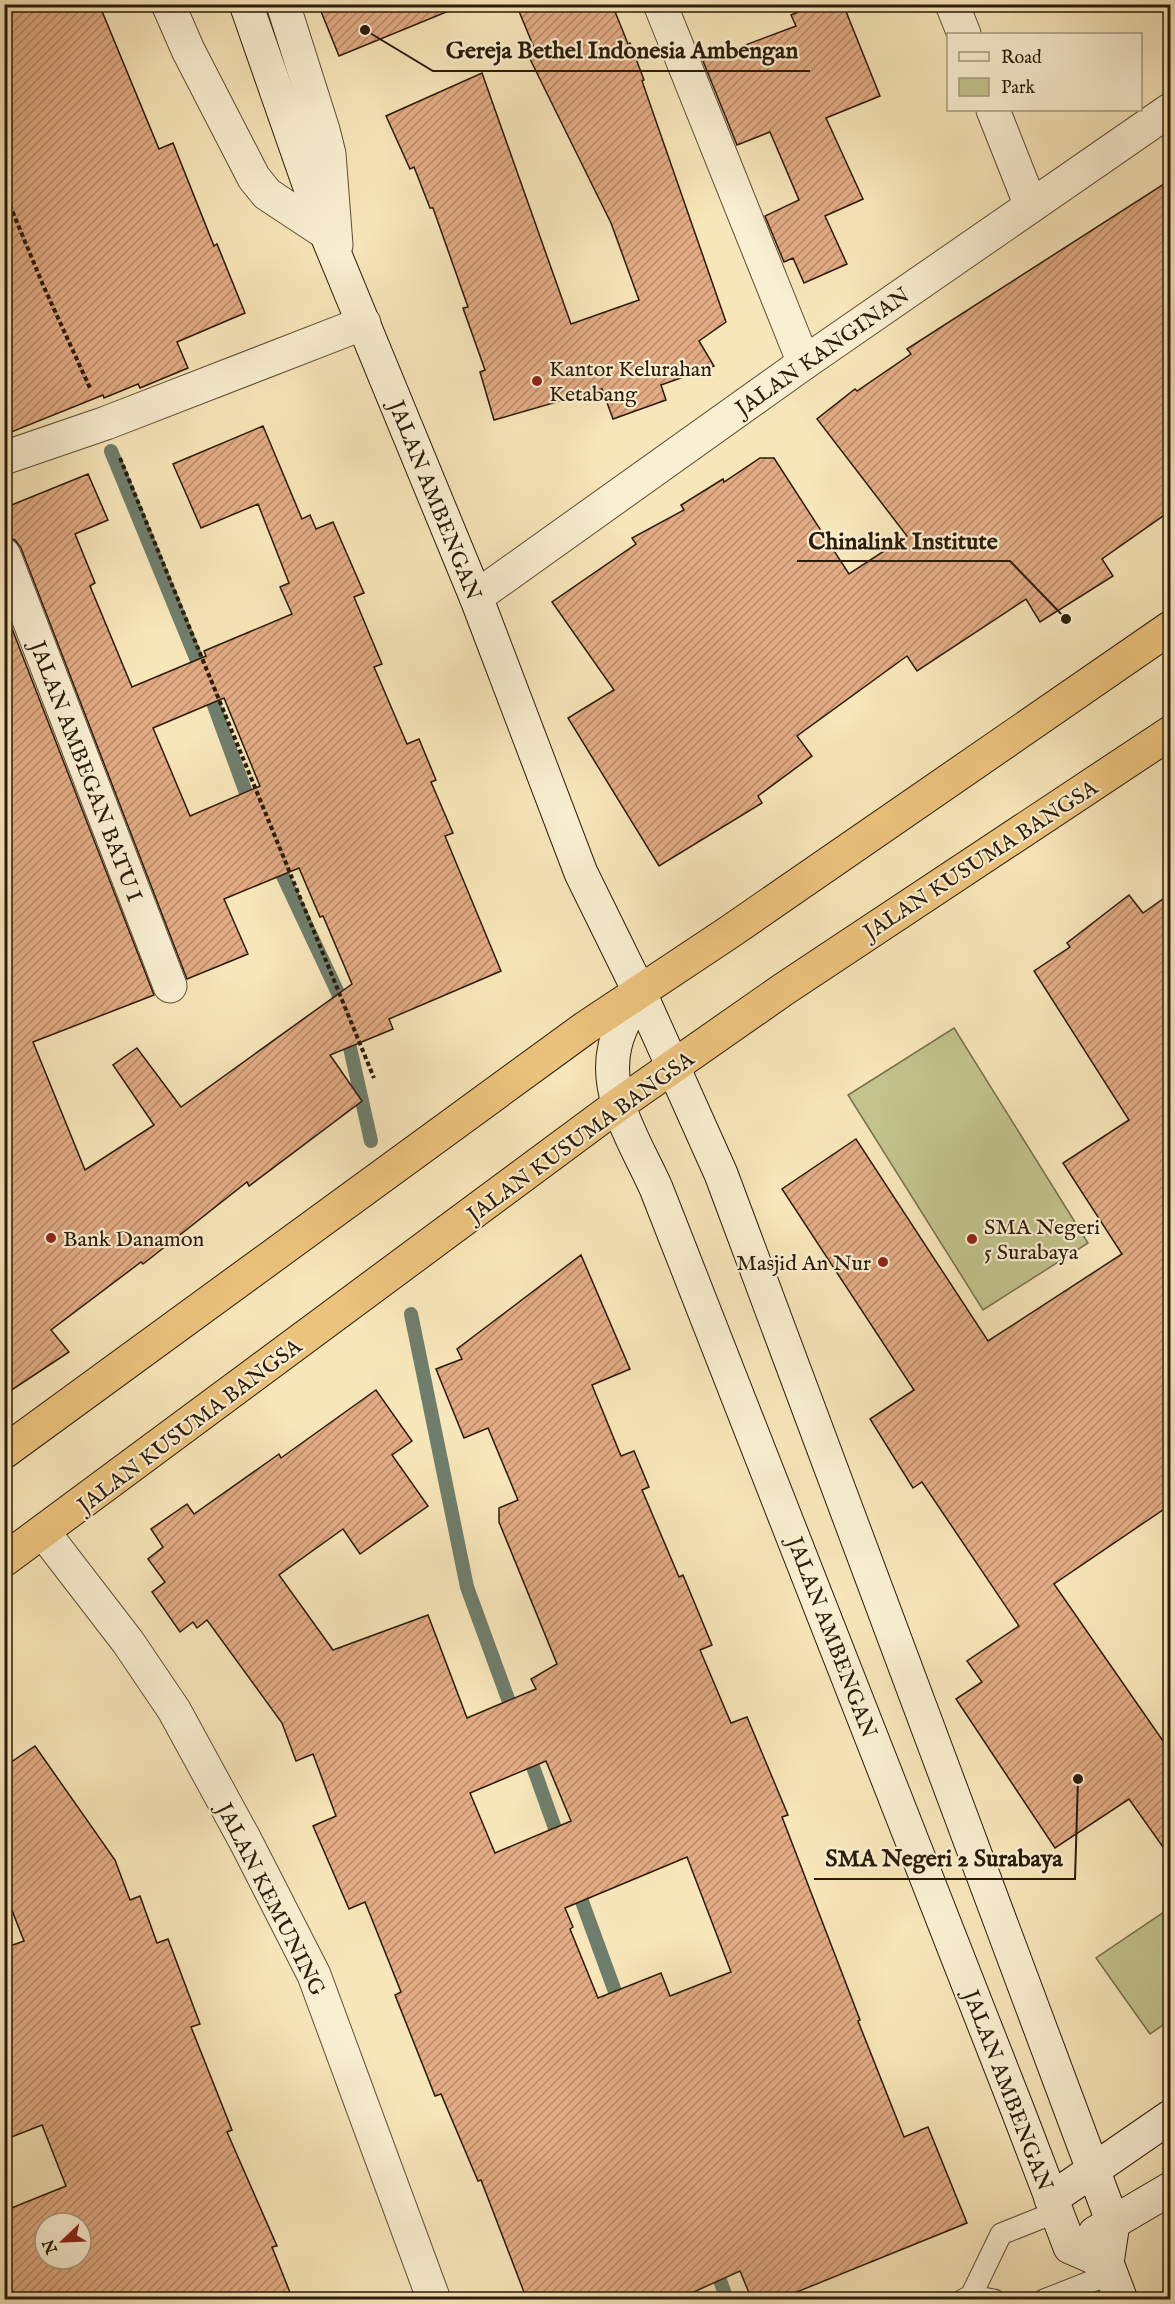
<svg xmlns="http://www.w3.org/2000/svg" width="1175" height="2304" viewBox="0 0 1175 2304" font-family="'IM FELL English',serif">
<style>
.green{fill:#c2c38c;stroke:#766f4b;stroke-width:1.5}
.lines{fill:none;stroke-linecap:round;stroke-linejoin:round}
.stream{stroke:#6f7e6c;stroke-width:14}
.building{fill:url(#building-hatch);stroke:#2b1b0a;stroke-width:1.5;fill-rule:evenodd}
.lane-casing{stroke:#5e4e36;stroke-width:23}
.street-casing{stroke:#5e4e36;stroke-width:35}
.secondary-casing{stroke:#2b1b0a;stroke-width:35}
.highway-casing{stroke:#2b1b0a;stroke-width:35}
.path{stroke:#2b1b0a;stroke-width:4;stroke-dasharray:4.5 3;stroke-linecap:butt}
.lane{stroke:#faefd2;stroke-width:21}
.street{stroke:#faefd2;stroke-width:33}
.secondary{stroke:#faefd2;stroke-width:33}
.highway{stroke:#ecc37c;stroke-width:33}
.poi-dot{fill:#8f2418;stroke:#faefd2;stroke-width:2}
.labels{text-anchor:middle;stroke-width:4.5;stroke-linejoin:round;paint-order:stroke}
.street-label{font-size:22px;fill:#2b1b0a;stroke:#faefd2}
.poi-label{font-size:22px;fill:#2b1b0a;stroke:#faefd2;text-anchor:start}
.leader{fill:none;stroke:#2b1b0a;stroke-width:2}
.callout-dot{fill:#2b1b0a;stroke:#faefd2;stroke-width:2}
.callout-label{font-size:24px;text-anchor:middle;font-weight:bold;fill:#2b1b0a;stroke:#faefd2;stroke-width:4.5;stroke-linejoin:round;paint-order:stroke}
</style>
<defs>
<pattern id="building-hatch" width="6" height="6" patternUnits="userSpaceOnUse" patternTransform="scale(1.5)"><rect width="6" height="6" fill="#e2ab83"/><path d="M-1 1l2-2M0 6l6-6M5 7l2-2" fill="none" stroke="#b78a69"/></pattern>
</defs>
<rect width="100%" height="100%" fill="#f7e6b9"/>
<filter id="stains"><feTurbulence type="fractalNoise" baseFrequency=".00333" numOctaves="4"/><feColorMatrix values="0 0 0 0 .2 0 0 0 0 .09 0 0 0 0 .02 0 0 0 .5 -.17"/></filter>
<radialGradient id="worn" r=".72"><stop offset=".6" stop-color="#630" stop-opacity="0"/><stop offset="1" stop-color="#630" stop-opacity=".3"/></radialGradient>
<g class="green">
<polygon points="954,1028 1088,1243 983,1310 848,1095"/>
<polygon points="1170,1908 1170,2020 1150,2034 1096,1958"/>
</g>
<g class="lines">
<g class="stream">
<polyline points="111,451 201,670 252,809"/>
<polyline points="275,859 338,993 342,1011"/>
<polyline points="346,1030 371,1141"/>
<polyline points="411,1314 467,1587 515,1718"/>
<polyline points="527,1750 561,1845"/>
<polyline points="576,1885 621,2008"/>
<polyline points="714,2263 727,2300"/>
</g>
</g>
<g class="building">
<polygon points="4,4 99,4 159,149 173,143 214,246 217,244 245,313 177,342 188,368 140,388 138,384 104,398 103,395 4,435"/>
<polygon points="318,4 461,4 461,6 339,56"/>
<polygon points="516,4 612,4 628,44 630,43 644,80 642,81 726,322 699,341 714,366 661,385 666,400 613,419 602,389 494,420 480,372 485,370 463,308 468,307 433,208 430,208 414,167 410,169 386,116 482,73 571,324 639,300 611,223 527,53 535,50"/>
<polygon points="817,4 843,4 880,96 826,118 863,199 825,216 847,264 804,283 793,258 784,262 765,216 799,200 770,132 737,145 703,61 796,26 791,15"/>
<polygon points="1170,180 1170,511 1102,559 1113,576 1040,622 1026,599 917,671 907,656 797,736 812,756 758,796 762,803 659,866 568,718 614,690 552,602 636,544 632,538 684,510 681,505 723,479 724,482 760,458 774,458 849,574 907,536 817,419 855,389 857,391 911,354 907,349"/>
<path d="M 263,426 L 302,519 L 310,515 L 316,529 L 333,522 L 364,593 L 354,597 L 382,664 L 374,667 L 407,744 L 419,739 L 436,780 L 431,782 L 453,833 L 445,836 L 501,971 L 389,1019 L 393,1029 L 330,1055 L 362,1101 L 249,1186 L 247,1182 L 143,1264 L 141,1262 L 51,1330 L 69,1352 L 4,1395 L 4,608 L 154,995 L 33,1042 L 85,1170 L 154,1125 L 113,1065 L 137,1048 L 181,1107 L 352,984 L 323,916 L 320,917 L 299,868 L 224,899 L 248,954 L 187,979 L 21,548 L 15,540 L 4,537 L 4,508 L 88,474 L 108,520 L 75,534 L 95,583 L 90,586 L 132,687 L 206,656 L 204,651 L 292,614 L 280,587 L 289,583 L 258,504 L 201,528 L 173,464 ZM 224,698 L 260,786 L 190,816 L 153,728 Z"/>
<polygon points="1170,894 1170,1505 1054,1584 1170,1751 1170,1857 1129,1799 1055,1848 956,1699 982,1682 967,1661 1019,1626 922,1482 913,1488 870,1419 914,1390 782,1189 856,1139 988,1341 1122,1254 1063,1163 1129,1120 1034,971 1070,947 1067,943 1129,895 1143,913"/>
<path d="M 581,1255 L 630,1369 L 592,1385 L 621,1456 L 634,1451 L 649,1487 L 642,1490 L 679,1577 L 683,1575 L 712,1645 L 700,1650 L 731,1723 L 747,1717 L 788,1815 L 782,1817 L 860,2020 L 858,2021 L 904,2137 L 928,2127 L 967,2223 L 777,2300 L 752,2300 L 740,2271 L 676,2300 L 527,2300 L 481,2180 L 478,2181 L 441,2094 L 435,2096 L 395,1995 L 401,1992 L 365,1902 L 349,1909 L 313,1826 L 336,1816 L 313,1754 L 296,1761 L 282,1723 L 207,1620 L 197,1628 L 193,1622 L 180,1632 L 152,1592 L 165,1582 L 148,1559 L 163,1547 L 151,1529 L 187,1504 L 194,1514 L 279,1454 L 281,1458 L 376,1390 L 412,1441 L 392,1455 L 428,1506 L 360,1554 L 343,1529 L 279,1575 L 333,1650 L 428,1615 L 467,1718 L 536,1689 L 531,1679 L 557,1664 L 499,1522 L 499,1508 L 518,1500 L 488,1428 L 464,1438 L 436,1369 L 462,1359 L 457,1349 ZM 546,1761 L 571,1821 L 495,1853 L 470,1793 ZM 687,1857 L 731,1972 L 670,1996 L 661,1973 L 598,1998 L 570,1929 L 573,1927 L 565,1908 Z"/>
<path d="M 35,1746 L 115,1860 L 130,1900 L 140,1896 L 157,1943 L 168,1939 L 200,2024 L 191,2027 L 232,2130 L 227,2132 L 277,2246 L 272,2247 L 293,2300 L 4,2300 L 4,2211 L 66,2186 L 42,2125 L 4,2140 L 4,1948 L 24,1941 L 4,1890 L 4,1767 ZM 45,2223 L 81,2223 L 81,2259 L 45,2259 Z"/>
</g>
<g class="lines">
<g class="lane-casing">
<g id="lane">
<polyline points="971,2296 1001,2234 1056,2212"/>
<polyline points="963,2300 971,2296 994,2300"/>
<polyline points="1044,2300 1110,2274"/>
</g>
</g>
<g class="street-casing">
<g id="street">
<polyline points="168,4 188,50 254,178 267,194 326,233"/>
<polyline points="283,4 323,130 329,154 336,245"/>
<polyline points="660,4 804,363"/>
<polyline points="952,4 964,34"/>
<polyline points="993,110 1031,206"/>
<polyline points="4,458 106,423 364,323"/>
<polyline points="4,555 170,986"/>
<polyline points="476,597 804,363 1170,110"/>
<polyline points="44,1533 128,1642 174,1710 245,1840 314,1975 434,2300"/>
</g>
</g>
<g class="secondary-casing">
<g id="secondary">
<polyline points="246,4 326,233 476,597 581,873 639,991 721,1174 1113,2223 1107,2263 1121,2300"/>
<path d="M 639,991 C 630,1009 619,1027 615,1046 C 603,1096 637,1145 656,1188 L 1018,2111 L 1070,2247 L 1107,2263"/>
<polyline points="1051,2199 1170,2117"/>
<polyline points="1095,2233 1170,2189"/>
</g>
</g>
<g class="highway-casing">
<g id="highway">
<polyline points="4,1452 585,1028 728,933 1170,628"/>
<polyline points="4,1560 618,1105 784,989 1170,733"/>
</g>
</g>
<g class="path">
<polyline points="4,191 43,285 90,388"/>
<polyline points="120,458 374,1078"/>
</g>
<use href="#lane" class="lane"/>
<use href="#street" class="street"/>
<use href="#secondary" class="secondary"/>
<use href="#highway" class="highway"/>
</g>
<g class="poi-dot">
<circle cx="537" cy="381" r="6"/>
<circle cx="51" cy="1238" r="6"/>
<circle cx="972" cy="1239" r="6"/>
<circle cx="883" cy="1262" r="6"/>
</g>
<g class="labels">
<g class="street-label">
<text transform="translate(822 351) rotate(-35)" y="8">JALAN KANGINAN</text>
<text transform="translate(436 500) rotate(68)" y="8">JALAN AMBENGAN</text>
<text transform="translate(87 771) rotate(69)" y="8">JALAN AMBEGAN BATU I</text>
<text transform="translate(980 859) rotate(-33)" y="8">JALAN KUSUMA BANGSA</text>
<text transform="translate(580 1136) rotate(-36)" y="8">JALAN KUSUMA BANGSA</text>
<text transform="translate(189 1425) rotate(-37)" y="8">JALAN KUSUMA BANGSA</text>
<text transform="translate(833 1637) rotate(69)" y="8">JALAN AMBENGAN</text>
<text transform="translate(272 1899) rotate(63)" y="8">JALAN KEMUNING</text>
<text transform="translate(1009 2090) rotate(69)" y="8">JALAN AMBENGAN</text>
</g>
<g class="poi-label">
<text x="549" y="376">Kantor Kelurahan<tspan x="549" dy="25">Ketabang</tspan></text>
<text x="984" y="1234">SMA Negeri<tspan x="984" dy="25">5 Surabaya</tspan></text>
<text x="63" y="1246">Bank Danamon</text>
<text x="871" y="1270" text-anchor="end">Masjid An Nur</text>
</g>
</g>
<path class="leader" d="M365 30L433 71H810M1066 619L1010 561H797M1078 1779L1075 1879H814"/>
<g class="callout-dot">
<circle cx="365" cy="30" r="6"/>
<circle cx="1066" cy="619" r="6"/>
<circle cx="1078" cy="1779" r="6"/>
</g>
<g class="callout-label">
<text x="622" y="58">Gereja Bethel Indonesia Ambengan</text>
<text x="903" y="549">Chinalink Institute</text>
<text x="944" y="1866">SMA Negeri 2 Surabaya</text>
</g>
<rect width="1175" height="2304" fill="none" stroke="#f7e6b9" stroke-width="24"/>
<rect x="6" y="6" width="1163" height="2292" fill="none" stroke="#2b1b0a" stroke-width="3"/>
<rect x="12" y="12" width="1151" height="2280" fill="none" stroke="#2b1b0a" stroke-width="1.5"/>
<rect x="947" y="33" width="195" height="78" fill="#faefd2" stroke="#a79a82" stroke-width="1.5"/>
<rect x="959" y="52" width="30" height="9" fill="#faefd2" stroke="#a79a82" stroke-width="1.5"/>
<text x="1001" y="63" font-size="18" fill="#2b1b0a">Road</text>
<rect x="959" y="78" width="30" height="18" fill="#c2c38c" stroke="#a79a82" stroke-width="1.5"/>
<text x="1001" y="93" font-size="18" fill="#2b1b0a">Park</text>
<g transform="translate(63 2241) rotate(247)"><circle r="28" fill="#faefd2" stroke="#a79a82" stroke-width="1.5"/>
<path d="M0-4.5L10 22L0 15L-10 22Z" fill="#8f2418"/>
<text y="-9" font-size="16" font-weight="bold" text-anchor="middle" fill="#2b1b0a">N</text>
</g>
<rect width="100%" height="100%" filter="url(#stains)"/>
<rect width="100%" height="100%" fill="url(#worn)"/>
</svg>
